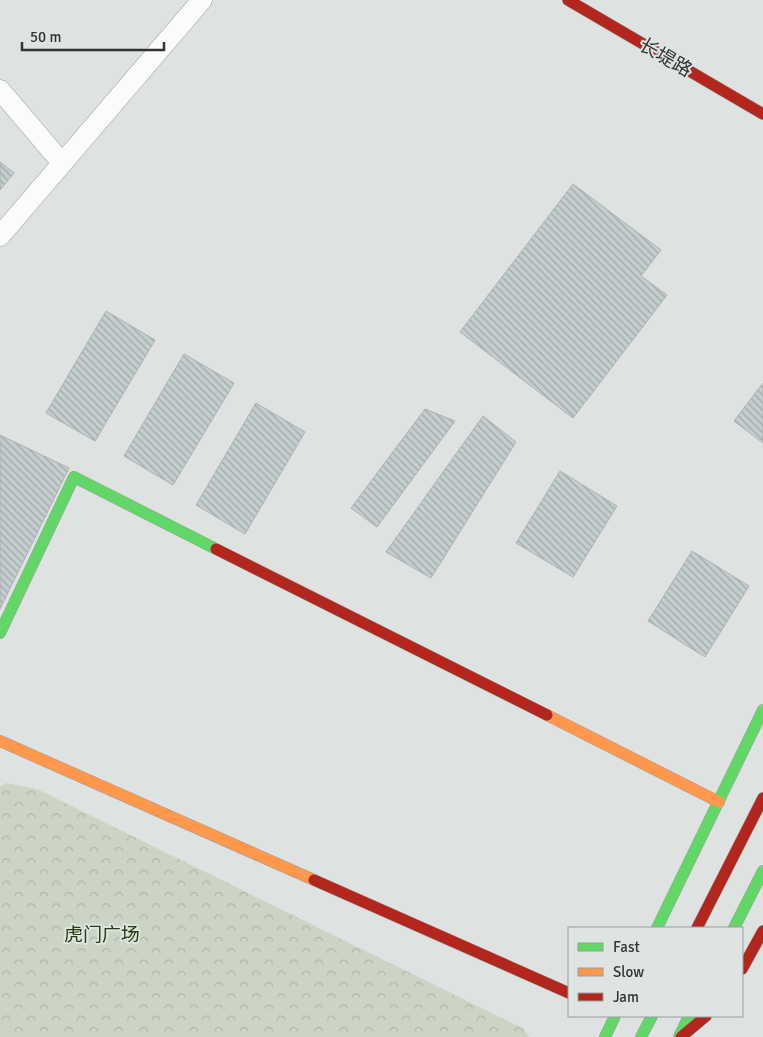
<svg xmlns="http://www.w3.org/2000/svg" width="763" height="1037" viewBox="0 0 763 1037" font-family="Signika,'Noto Sans SC',sans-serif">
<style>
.park{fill:url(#park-crowns)}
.building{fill:url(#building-back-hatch);stroke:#aeb1b1}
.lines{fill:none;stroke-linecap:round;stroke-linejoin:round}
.street-casing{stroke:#9a9e9d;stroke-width:21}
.fast-casing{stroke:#9a9e9d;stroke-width:12}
.slow-casing{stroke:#9a9e9d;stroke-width:12}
.jam-casing{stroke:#9a9e9d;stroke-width:12}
.street{stroke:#fafbfa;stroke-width:20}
.fast{stroke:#63d668;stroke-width:11}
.slow{stroke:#ff974d;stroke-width:11}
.jam{stroke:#b3261e;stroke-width:11}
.labels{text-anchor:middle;stroke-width:4;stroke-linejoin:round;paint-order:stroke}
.street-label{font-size:19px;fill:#323434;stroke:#dde4e2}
.park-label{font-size:19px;fill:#2b3c0d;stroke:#dde4e2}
</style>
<defs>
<pattern id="park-crowns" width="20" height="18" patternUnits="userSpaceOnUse" patternTransform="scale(1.25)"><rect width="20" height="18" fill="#cbd4c5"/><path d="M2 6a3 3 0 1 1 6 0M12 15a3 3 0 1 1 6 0" fill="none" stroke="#afb7aa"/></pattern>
<pattern id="building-back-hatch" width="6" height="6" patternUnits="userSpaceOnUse" patternTransform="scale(1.25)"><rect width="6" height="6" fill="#c4cecf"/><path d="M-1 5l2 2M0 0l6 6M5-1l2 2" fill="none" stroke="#a0a8a9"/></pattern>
</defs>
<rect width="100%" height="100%" fill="#dee3e1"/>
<polygon class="park" points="7,783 39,790 524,1029 529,1037 0,1037 0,786"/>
<g class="building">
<polygon points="0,162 14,173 0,190"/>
<polygon points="573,184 661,250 641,276 667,295 573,418 460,332"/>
<polygon points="106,311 155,340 95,441 46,413"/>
<polygon points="184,354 234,383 173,485 124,456"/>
<polygon points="763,383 763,443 734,421"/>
<polygon points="256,403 305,432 245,534 196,505"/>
<polygon points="425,409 455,421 377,527 351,508"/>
<polygon points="483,416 516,442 431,578 386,552"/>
<polygon points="0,435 69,468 0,609"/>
<polygon points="560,471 617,506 573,577 516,543"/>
<polygon points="692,551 749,586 705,657 648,621"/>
</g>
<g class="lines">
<g class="street-casing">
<g id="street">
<polyline points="0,90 62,163"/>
<polyline points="0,236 202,0"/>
</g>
</g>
<g class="fast-casing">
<g id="fast">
<polyline points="0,633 74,477 216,549"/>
<polyline points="657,928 763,710"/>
<polyline points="734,928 763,871"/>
<polyline points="605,1037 615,1016"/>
<polyline points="641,1037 652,1016"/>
<polyline points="679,1037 689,1016"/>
</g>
</g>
<g class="slow-casing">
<g id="slow">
<polyline points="547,715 719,802"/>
<polyline points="0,741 314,880"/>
</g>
</g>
<g class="jam-casing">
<g id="jam">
<polyline points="568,0 763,114"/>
<polyline points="216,549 547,715"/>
<polyline points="314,880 569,993"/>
<polyline points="697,928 763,798"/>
<polyline points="742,969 763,931"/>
<polyline points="681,1037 706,1016"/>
</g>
</g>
<use href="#street" class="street"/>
<use href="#fast" class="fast"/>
<use href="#slow" class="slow"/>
<use href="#jam" class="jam"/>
</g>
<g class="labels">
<g class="street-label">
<text transform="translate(666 57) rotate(30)" y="7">长堤路</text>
</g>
<g class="park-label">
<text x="102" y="941">虎门广场</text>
</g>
</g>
<rect x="568" y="927" width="175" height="90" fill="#dde4e2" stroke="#999e9c"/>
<rect x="578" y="943" width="25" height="8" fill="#63d668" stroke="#999e9c"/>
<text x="613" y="952" font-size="15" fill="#323434">Fast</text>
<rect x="578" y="968" width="25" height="8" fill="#ff974d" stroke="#999e9c"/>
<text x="613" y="977" font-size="15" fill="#323434">Slow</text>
<rect x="578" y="993" width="25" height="8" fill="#b3261e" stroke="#999e9c"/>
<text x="613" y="1002" font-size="15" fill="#323434">Jam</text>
<path d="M22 42v8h142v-8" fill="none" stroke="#323434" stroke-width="2.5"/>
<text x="30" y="42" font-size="15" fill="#323434" stroke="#dde4e2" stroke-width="4" paint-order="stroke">50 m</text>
</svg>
